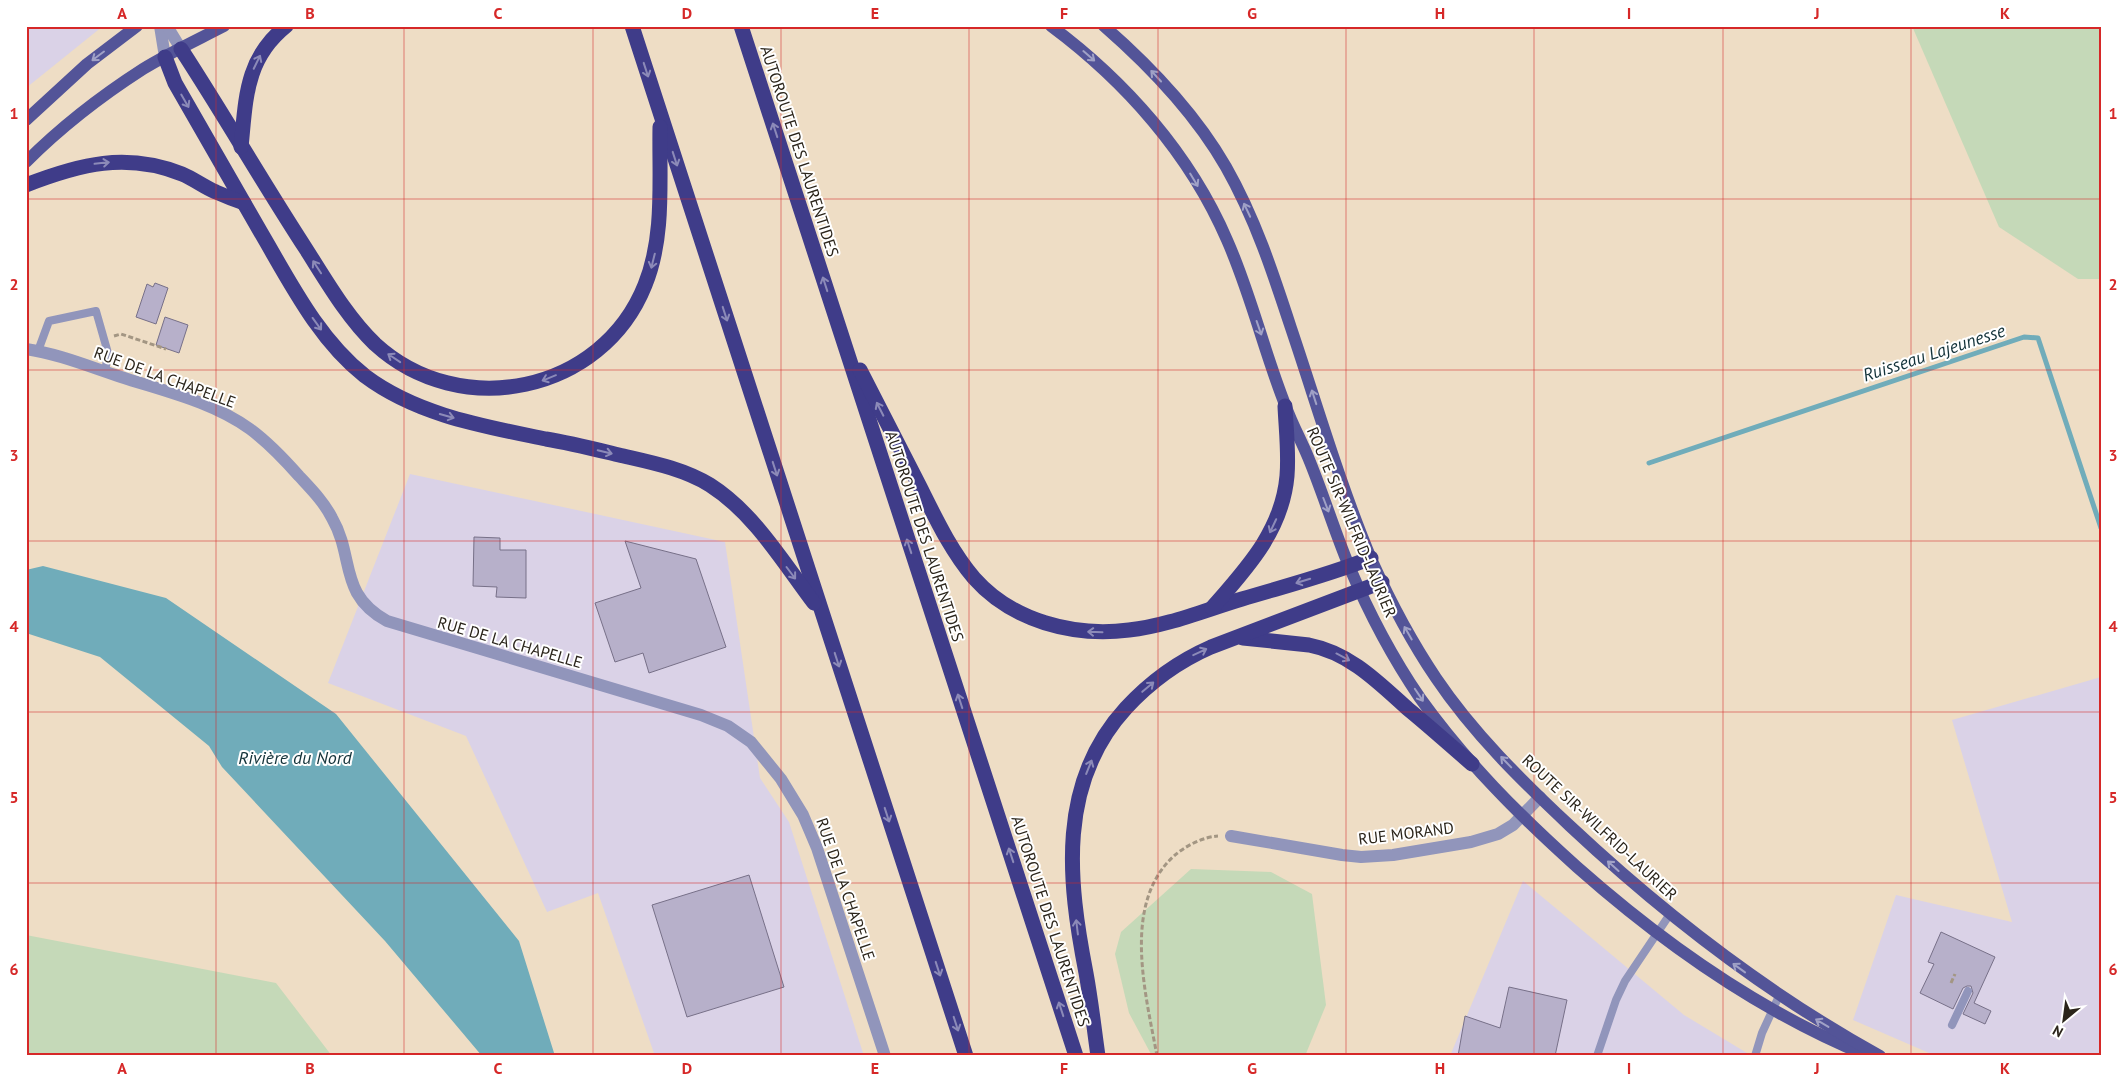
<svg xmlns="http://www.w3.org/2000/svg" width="2127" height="1082" viewBox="0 0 2127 1082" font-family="'PT Sans',sans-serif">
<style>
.commercial{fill:#dad2e7}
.green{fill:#c5d9b8}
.water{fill:#70acba}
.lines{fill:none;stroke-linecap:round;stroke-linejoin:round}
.stream{stroke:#70acba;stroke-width:5}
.building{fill:#b7b0ca;stroke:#777088}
.path{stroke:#a39683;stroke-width:3;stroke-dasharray:5 2.5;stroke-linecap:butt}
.service{stroke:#9195bb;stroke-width:8}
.minor{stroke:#9195bb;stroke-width:12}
.tertiary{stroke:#9195bb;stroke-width:12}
.primary{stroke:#535498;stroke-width:12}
.motorway{stroke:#3f3c89;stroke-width:15}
.oneway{stroke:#a0a1c6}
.oneway2{stroke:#8c8ab8}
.grid{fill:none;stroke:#d62828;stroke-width:1;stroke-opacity:0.55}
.labels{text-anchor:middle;stroke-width:4;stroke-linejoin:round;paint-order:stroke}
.street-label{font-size:16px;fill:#2a241a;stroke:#fff}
.water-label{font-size:18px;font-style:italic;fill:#133239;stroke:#fff}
.neatline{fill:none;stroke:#d62828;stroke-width:2}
.grid-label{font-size:16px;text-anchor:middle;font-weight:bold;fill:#d62828}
</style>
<rect width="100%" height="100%" fill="#eeddc5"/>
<g class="commercial">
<polygon points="26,26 103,26 26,88"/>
<polygon points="410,474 725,542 760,778 789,822 864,1056 655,1056 598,893 547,912 466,736 328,683"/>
<polygon points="2101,677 2101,1056 1936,1056 1853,1020 1896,895 2012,922 1952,720"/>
<polygon points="1523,881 1684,1015 1752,1056 1450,1056"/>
</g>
<g class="green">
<polygon points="1912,26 2101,26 2101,279 2078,279 1999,227"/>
<polygon points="1191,869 1271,872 1312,894 1326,1005 1305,1056 1152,1056 1129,1013 1115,954 1121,932"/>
<polygon points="26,935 276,983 332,1056 26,1056"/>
</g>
<polygon class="water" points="43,566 166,598 336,714 519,941 555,1056 482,1056 385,941 222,767 209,746 100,657 26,633 26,570"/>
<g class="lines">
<polyline class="stream" points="1649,463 2024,337 2038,338 2101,528"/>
</g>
<g class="building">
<polygon points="155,283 168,288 156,324 136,317 147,284 153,287"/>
<polygon points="165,317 188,325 179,353 156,345"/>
<polygon points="474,537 500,538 500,550 526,550 526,598 496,597 497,587 473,586"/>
<polygon points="625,541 696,559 726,647 649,673 643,653 615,662 595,603 641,588"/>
<polygon points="749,875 784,987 687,1017 652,905"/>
<polygon points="1941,932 1995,957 1974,1003 1991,1011 1985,1024 1963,1014 1973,993 1971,986 1967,986 1963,988 1953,1009 1920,993 1934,964 1928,962"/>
<polygon points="1509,987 1567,1000 1555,1056 1458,1056 1465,1016 1500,1028"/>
</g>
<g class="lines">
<g class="path">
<polyline points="114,336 121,334 166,349"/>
<polyline points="1951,983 1955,974"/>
<path d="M 1157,1056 C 1146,995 1121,904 1174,856 C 1185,846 1203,837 1218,836"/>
</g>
<g class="service">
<polyline points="38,351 49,321 96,311 108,353 105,372"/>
<polyline points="1952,1025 1968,991"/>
<polyline points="1597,1056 1616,1000 1625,981 1670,914"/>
<polyline points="1755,1056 1762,1033 1779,996"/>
</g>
<g class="minor">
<path d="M 26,349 C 59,354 90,367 121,377 C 164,391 213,402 250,429 C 269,443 284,459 299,476 C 311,489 324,502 332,518 C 355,558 338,594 387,621 L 701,715 L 728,726 L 751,742 L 781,779 L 803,815 L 817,848 L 885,1056"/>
<polyline points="1231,836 1342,855 1361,857 1393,855 1471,842 1498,834 1513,825 1540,797"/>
</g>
<g class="tertiary">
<polyline points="160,26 165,57"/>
<polyline points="167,26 181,49"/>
</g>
<g class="primary">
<path d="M 1051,26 C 1125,81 1190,154 1227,240 C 1251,294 1264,352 1286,407 C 1292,424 1301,440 1308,457 C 1323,493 1334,530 1349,566 C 1368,611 1392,657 1420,698 C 1466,762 1519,815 1577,867 C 1664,944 1760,1012 1868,1056"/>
<path d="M 1104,26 C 1151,67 1195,113 1226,167 C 1255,218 1273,273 1291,328 C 1317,405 1340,485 1372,561 C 1390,601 1411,641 1436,678 C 1473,733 1522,781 1570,826 C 1665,915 1766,993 1880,1056"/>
<polyline points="26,120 87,64 137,26"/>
<path d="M 26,162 C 61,127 101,96 143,69 C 169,53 197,40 224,26"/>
</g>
<g class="motorway">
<polyline points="632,26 966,1056"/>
<polyline points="741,26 1076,1056"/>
<path d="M 181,49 C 224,115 263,183 306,249 C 327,282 347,317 375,344 C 460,422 602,393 645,285 C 665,236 659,179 660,127"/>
<path d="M 165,57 L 175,83 C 203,132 232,182 260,231 C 290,282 318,339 365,376 C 417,415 483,426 546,439 C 570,443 594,449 619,455 C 649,462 682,468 710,485 C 754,513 783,562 814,603"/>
<path d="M 241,147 C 246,99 245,59 286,26"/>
<path d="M 26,185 C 80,164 126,152 182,174 C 194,179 204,187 216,192 C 225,196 235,200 244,203"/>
<path d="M 860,370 C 880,409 900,448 920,487 C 936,519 951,551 974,578 C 1012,621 1073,637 1129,630 C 1167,626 1205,610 1242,599 C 1285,586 1329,575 1371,558"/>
<path d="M 1212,608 C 1247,568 1282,531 1287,476 C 1289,453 1286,429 1285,406"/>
<path d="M 1243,638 L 1309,645 C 1350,653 1378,682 1408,709 C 1430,727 1451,746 1472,764"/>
<path d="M 1098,1056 C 1094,1028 1091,1000 1086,973 C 1068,881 1057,783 1126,708 C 1150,682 1179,661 1211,647 L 1382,582"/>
</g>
</g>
<defs><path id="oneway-shaft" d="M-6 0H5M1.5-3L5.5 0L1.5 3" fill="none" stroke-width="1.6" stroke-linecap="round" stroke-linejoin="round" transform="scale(1.25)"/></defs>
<g class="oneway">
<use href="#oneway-shaft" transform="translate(98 56) rotate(143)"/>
<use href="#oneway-shaft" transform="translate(1089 56) rotate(41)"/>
<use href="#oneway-shaft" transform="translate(1156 76) rotate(-133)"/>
<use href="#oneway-shaft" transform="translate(1194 180) rotate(59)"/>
<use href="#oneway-shaft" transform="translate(1247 210) rotate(-115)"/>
<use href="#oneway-shaft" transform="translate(1259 328) rotate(71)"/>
<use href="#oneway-shaft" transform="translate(1314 397) rotate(-108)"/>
<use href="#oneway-shaft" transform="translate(1326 505) rotate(69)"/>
<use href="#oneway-shaft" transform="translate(1408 633) rotate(-120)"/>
<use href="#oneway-shaft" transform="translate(1419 695) rotate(56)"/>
<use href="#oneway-shaft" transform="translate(1506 762) rotate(-134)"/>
<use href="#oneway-shaft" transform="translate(1613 866) rotate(-138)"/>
<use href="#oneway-shaft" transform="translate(1739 968) rotate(-144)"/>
<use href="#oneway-shaft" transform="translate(1822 1023) rotate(-149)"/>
</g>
<g class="oneway2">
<use href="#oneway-shaft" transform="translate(257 62) rotate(-64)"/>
<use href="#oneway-shaft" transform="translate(646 70) rotate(72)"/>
<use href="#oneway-shaft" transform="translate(185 101) rotate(60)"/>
<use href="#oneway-shaft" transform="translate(775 130) rotate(-108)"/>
<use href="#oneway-shaft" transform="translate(675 159) rotate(72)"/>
<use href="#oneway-shaft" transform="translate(102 163) rotate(-6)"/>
<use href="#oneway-shaft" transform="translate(653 261) rotate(104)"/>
<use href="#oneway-shaft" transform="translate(317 267) rotate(-123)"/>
<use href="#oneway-shaft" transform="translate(825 284) rotate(-108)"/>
<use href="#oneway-shaft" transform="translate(725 314) rotate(72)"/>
<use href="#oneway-shaft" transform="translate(317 324) rotate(54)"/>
<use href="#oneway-shaft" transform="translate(394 358) rotate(-146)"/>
<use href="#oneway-shaft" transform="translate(549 378) rotate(158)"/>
<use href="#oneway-shaft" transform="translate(880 409) rotate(-117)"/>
<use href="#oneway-shaft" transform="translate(447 416) rotate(16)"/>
<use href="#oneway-shaft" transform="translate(605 452) rotate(13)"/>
<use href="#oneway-shaft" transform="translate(775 469) rotate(72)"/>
<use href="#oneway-shaft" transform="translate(1273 526) rotate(115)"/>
<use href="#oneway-shaft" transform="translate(909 546) rotate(-108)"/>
<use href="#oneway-shaft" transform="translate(791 573) rotate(53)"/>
<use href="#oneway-shaft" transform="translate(1303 581) rotate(163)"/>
<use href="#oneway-shaft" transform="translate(1095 632) rotate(-178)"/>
<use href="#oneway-shaft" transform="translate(1200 652) rotate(-25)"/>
<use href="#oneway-shaft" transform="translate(1343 657) rotate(28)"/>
<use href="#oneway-shaft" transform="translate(837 660) rotate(72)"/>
<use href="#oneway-shaft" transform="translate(1148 687) rotate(-40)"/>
<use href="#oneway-shaft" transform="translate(960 701) rotate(-108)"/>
<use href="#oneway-shaft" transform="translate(1089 767) rotate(-68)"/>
<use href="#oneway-shaft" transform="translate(887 815) rotate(72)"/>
<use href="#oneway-shaft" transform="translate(1011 855) rotate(-108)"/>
<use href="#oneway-shaft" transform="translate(1077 927) rotate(-97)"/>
<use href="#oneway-shaft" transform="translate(938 969) rotate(72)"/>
<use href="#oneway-shaft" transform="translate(1061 1009) rotate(-108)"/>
<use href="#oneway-shaft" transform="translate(956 1024) rotate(72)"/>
</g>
<path class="grid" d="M 216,26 L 216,1056M 404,26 L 404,1056M 593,26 L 593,1056M 781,26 L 781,1056M 969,26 L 969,1056M 1158,26 L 1158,1056M 1346,26 L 1346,1056M 1534,26 L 1534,1056M 1723,26 L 1723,1056M 1911,26 L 1911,1056M 26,199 L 2101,199M 26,370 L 2101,370M 26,541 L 2101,541M 26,712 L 2101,712M 26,883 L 2101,883"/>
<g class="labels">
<g class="street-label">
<text transform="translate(800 151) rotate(72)" y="6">AUTOROUTE DES LAURENTIDES</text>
<text transform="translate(165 377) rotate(20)" y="6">RUE DE LA CHAPELLE</text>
<text transform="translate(1352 522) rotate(67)" y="6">ROUTE SIR-WILFRID-LAURIER</text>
<text transform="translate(925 536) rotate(72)" y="6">AUTOROUTE DES LAURENTIDES</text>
<text transform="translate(510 642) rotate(16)" y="6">RUE DE LA CHAPELLE</text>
<text transform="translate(1600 827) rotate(43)" y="6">ROUTE SIR-WILFRID-LAURIER</text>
<text transform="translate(1406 833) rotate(-7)" y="6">RUE MORAND</text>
<text transform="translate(846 889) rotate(71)" y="6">RUE DE LA CHAPELLE</text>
<text transform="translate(1051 921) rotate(72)" y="6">AUTOROUTE DES LAURENTIDES</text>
</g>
<g class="water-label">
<text transform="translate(1934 353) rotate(-18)" y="6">Ruisseau Lajeunesse</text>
<text x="295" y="764">Rivière du Nord</text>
</g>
</g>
<rect width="2127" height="1082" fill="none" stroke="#ffffff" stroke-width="55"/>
<g transform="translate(2064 1020) rotate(209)" stroke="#ffffff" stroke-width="4" paint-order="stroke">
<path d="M0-4L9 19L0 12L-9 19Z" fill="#2a241a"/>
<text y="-8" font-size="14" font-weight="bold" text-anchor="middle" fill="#2a241a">N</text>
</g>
<rect x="28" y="28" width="2072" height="1026" class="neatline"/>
<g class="grid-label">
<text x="122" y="19">A</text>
<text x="310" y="19">B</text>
<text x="498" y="19">C</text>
<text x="687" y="19">D</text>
<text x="875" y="19">E</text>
<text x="1064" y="19">F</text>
<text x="1252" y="19">G</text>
<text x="1440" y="19">H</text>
<text x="1629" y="19">I</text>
<text x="1817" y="19">J</text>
<text x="2005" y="19">K</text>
<text x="14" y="119">1</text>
<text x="2113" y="119">1</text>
<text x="14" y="290">2</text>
<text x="2113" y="290">2</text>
<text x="14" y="461">3</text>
<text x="2113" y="461">3</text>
<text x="14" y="632">4</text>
<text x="2113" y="632">4</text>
<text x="14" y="803">5</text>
<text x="2113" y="803">5</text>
<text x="14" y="975">6</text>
<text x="2113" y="975">6</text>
<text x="122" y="1074">A</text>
<text x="310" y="1074">B</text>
<text x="498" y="1074">C</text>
<text x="687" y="1074">D</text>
<text x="875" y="1074">E</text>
<text x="1064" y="1074">F</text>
<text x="1252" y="1074">G</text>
<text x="1440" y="1074">H</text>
<text x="1629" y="1074">I</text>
<text x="1817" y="1074">J</text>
<text x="2005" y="1074">K</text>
</g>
</svg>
